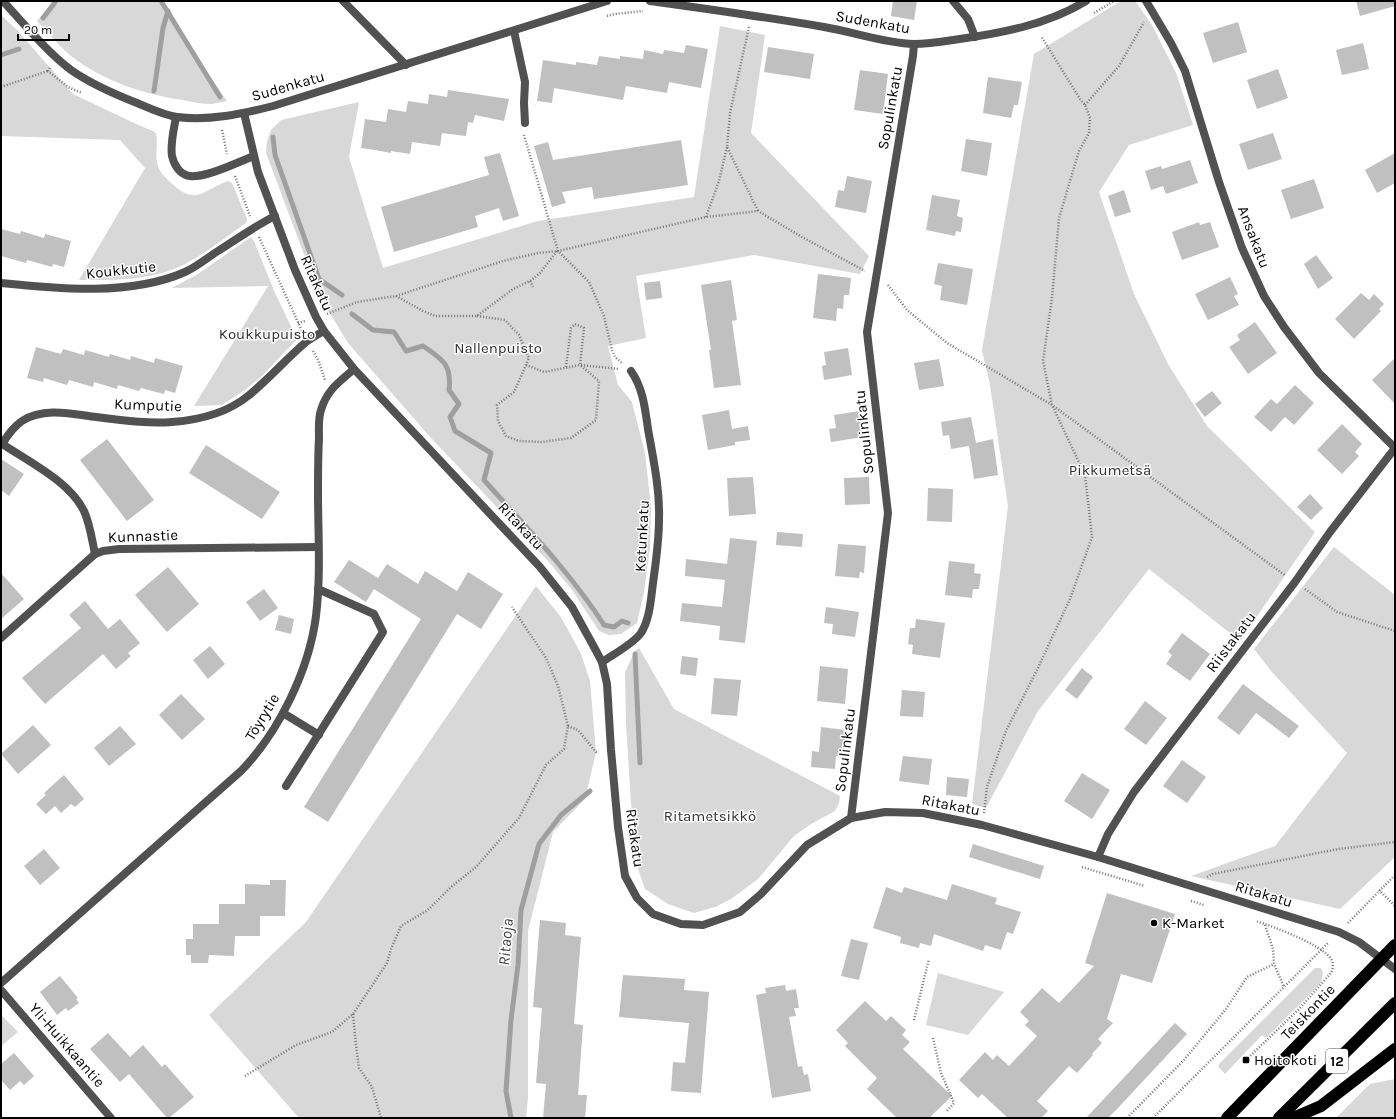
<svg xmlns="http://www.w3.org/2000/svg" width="1396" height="1119" viewBox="0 0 1396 1119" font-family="Karla,sans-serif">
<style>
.green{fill:#d8d8d8}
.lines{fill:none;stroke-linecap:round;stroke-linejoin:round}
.stream{stroke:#9f9f9f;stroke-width:5}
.building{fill:#c0c0c0}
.path{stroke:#737373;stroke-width:2.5;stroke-dasharray:1 2;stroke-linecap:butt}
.lane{stroke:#515151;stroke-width:8}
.street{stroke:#515151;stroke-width:8}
.highway{stroke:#000;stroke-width:12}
.poi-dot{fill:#000;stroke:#fff;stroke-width:1.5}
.labels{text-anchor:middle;stroke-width:3;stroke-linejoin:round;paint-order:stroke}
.shield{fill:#fff;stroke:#4c4c4c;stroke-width:1}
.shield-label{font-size:14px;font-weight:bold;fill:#000}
.street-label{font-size:15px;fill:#000;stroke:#fff}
.park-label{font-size:15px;fill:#2f2f2f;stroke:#fff}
.poi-label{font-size:15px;fill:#000;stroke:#fff;text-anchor:start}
.water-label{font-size:16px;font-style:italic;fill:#404040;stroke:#fff}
</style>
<rect width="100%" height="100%" fill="#fff"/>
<g class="green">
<path d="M 54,1 L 159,1 L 227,101 C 223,102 217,103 212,104 C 202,104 192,102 182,100 C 143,94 103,81 71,56 C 59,46 48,33 37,21 Z"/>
<polygon points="1121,1 1135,1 1152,25 1176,73 1193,125 1129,145 1099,192 1134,294 1168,364 1207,426 1315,532 1240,641 1149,569 1038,711 986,808 972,804 1008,506 990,385 982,350 1034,54"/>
<path d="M 1,15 L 17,30 L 73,94 L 134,123 L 155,132 C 159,140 155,152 157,162 C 158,171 164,176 170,182 C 196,207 203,190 228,181 L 232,183 L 247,219 L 246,223 C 226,237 206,253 185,264 C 152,281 115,280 79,280 L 145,168 L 120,140 L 1,136 Z"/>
<polygon points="720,26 765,35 751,133 869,256 860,274 754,255 636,276 646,338 608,346 618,385 632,402 645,453 651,507 650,547 644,592 637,623 621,634 609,635 599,631 572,590 549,562 431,438 348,343 320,297 266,153 267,141 271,130 281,120 359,102 349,157 383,268 538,221 694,197"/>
<polygon points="251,237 254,241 275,293 297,339 263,375 245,390 222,405 194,406 268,286 172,288 198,274"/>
<polygon points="1334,547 1395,595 1395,857 1340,909 1191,876 1275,846 1347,753 1271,671 1254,649"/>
<polygon points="536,586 560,616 571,635 581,654 590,681 596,752 585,799 553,832 528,931 528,1098 526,1118 299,1118 209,1015 306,922"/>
<polygon points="639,648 674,709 840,796 839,803 835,811 811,824 794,836 758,879 731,899 715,907 694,913 668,904 645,889 638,869 631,803 626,723 625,672 635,651"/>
<polygon points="1315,968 1321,968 1323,973 1321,983 1266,1038 1262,1035 1225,1074 1218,1066 1219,1064"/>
<polygon points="938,973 1004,992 968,1035 926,1025"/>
<polygon points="1,1015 18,1032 1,1046"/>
<polygon points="1395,1079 1395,1118 1336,1118 1370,1084"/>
</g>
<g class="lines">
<g class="stream">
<polyline points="161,1 220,97"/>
<polyline points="43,18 56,1"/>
<polyline points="1,55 19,49"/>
<polyline points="154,91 163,28 168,11"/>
<polyline points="273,137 275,155 319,279 342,295"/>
<path d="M 352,314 L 373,330 L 394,332 L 406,351 L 423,346 C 442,359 452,364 449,390 L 459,404 L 450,417 L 455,431 L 491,453 L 484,480 C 526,527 570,572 604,625 L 614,627 L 622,621 L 628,623"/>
<polyline points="635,654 640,763"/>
<polyline points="511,1118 506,1091 511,1020 518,965 521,910 539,844 561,815 590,791"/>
</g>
</g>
<g class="building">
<polygon points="893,1 917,1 914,20 891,16"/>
<polygon points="1356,1 1395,1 1395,6 1360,16"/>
<polygon points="1238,22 1247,52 1213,63 1203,33"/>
<polygon points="1363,43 1369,69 1342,75 1336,50"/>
<polygon points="686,45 708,49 701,88 669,82 667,93 626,86 623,100 554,88 552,103 537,101 543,60 576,65 576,62 597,65 599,56 620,59 620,56 643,59 644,50 663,54 664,50 684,53"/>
<polygon points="768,47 814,54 810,79 764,72"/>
<polygon points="1278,69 1288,98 1257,109 1247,80"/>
<polygon points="860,70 888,74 883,114 854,110"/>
<polygon points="988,77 1022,82 1018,105 1014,105 1011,118 983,113"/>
<polygon points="448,90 509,99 504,121 475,115 473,123 468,122 466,136 442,133 440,146 412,142 410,154 391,151 391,153 375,150 361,148 365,119 386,122 388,109 406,112 408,101 428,104 429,94 447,97"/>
<polygon points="1273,133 1282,159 1248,170 1239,144"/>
<polygon points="966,139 992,143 987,176 961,171"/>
<polygon points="681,140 688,185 594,199 592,187 562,192 566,203 552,207 534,146 548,142 553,160"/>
<polygon points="500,153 519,216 503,221 499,208 475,216 478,227 394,252 381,207 489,175 484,157"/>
<polygon points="1395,153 1395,183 1377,193 1365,170"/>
<polygon points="1190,160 1198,183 1166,194 1163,186 1151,190 1145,171 1161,166 1162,169"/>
<polygon points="847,176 872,181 866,213 835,207 838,190 844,191"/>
<polygon points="1314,179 1324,208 1291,219 1281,190"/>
<polygon points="1124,190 1131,212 1115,217 1108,196"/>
<polygon points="932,195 960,200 957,216 963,218 961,232 956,231 955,236 926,230"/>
<polygon points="1199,222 1200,225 1210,222 1219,247 1182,260 1172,232"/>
<polygon points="1,229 20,234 21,231 44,238 45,234 71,241 64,267 53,264 52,267 27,260 26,263 1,256"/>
<polygon points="1316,255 1333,278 1318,289 1304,264"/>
<polygon points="938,263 973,269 967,305 940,300 942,286 934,284"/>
<polygon points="818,274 851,278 849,295 844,295 843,309 837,308 836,321 813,318"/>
<polygon points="1230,277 1238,294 1234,296 1239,305 1208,320 1195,294"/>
<polygon points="731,280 737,320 732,321 741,385 714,388 709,350 711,350 701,285"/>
<polygon points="660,281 662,298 646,300 644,283"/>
<polygon points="1361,293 1369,300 1374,294 1384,304 1379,309 1381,311 1354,339 1335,319"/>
<polygon points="1255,322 1277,353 1248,374 1229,347 1240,340 1237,335"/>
<polygon points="36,347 61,354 63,349 84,355 85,350 109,357 110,354 130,360 131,356 154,363 155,358 183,366 175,393 165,390 164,394 141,388 139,391 118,385 117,389 94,382 93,387 69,380 67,385 44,378 43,382 27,378"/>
<polygon points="848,348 852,375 824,380 822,366 826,365 824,352"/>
<polygon points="1395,358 1395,404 1372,380"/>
<polygon points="939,359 944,386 919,390 914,363"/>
<polygon points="1295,385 1314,403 1294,425 1285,417 1271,432 1254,417 1271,399 1277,404"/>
<polygon points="1212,391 1222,403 1205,417 1195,404"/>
<polygon points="729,410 732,429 748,426 750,440 735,442 735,445 708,450 702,415"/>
<polygon points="859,411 863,437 831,442 829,429 836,428 834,415"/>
<polygon points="971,417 976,443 993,439 998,475 974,479 969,446 951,449 949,435 943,436 941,422"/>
<polygon points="1342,424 1362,444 1355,452 1359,456 1342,474 1317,450"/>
<polygon points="107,439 154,500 127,521 80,460"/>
<polygon points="206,445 280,492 262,519 189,473"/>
<polygon points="1,459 24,474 9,496 1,490"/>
<polygon points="753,477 756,514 729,516 727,478"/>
<polygon points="869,477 870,504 845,505 844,478"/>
<polygon points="928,488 953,489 952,522 927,521"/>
<polygon points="1310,494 1323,508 1311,520 1297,507"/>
<polygon points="777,532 803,534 802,547 776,545"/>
<polygon points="730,538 757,541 745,643 719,640 720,626 680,621 682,603 722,607 725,580 685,576 686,559 727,564"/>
<polygon points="838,544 866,546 864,573 860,572 859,578 835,576"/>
<polygon points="349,560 378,578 387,564 418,584 425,571 457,591 468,572 503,594 481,629 457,614 328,822 304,807 421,619 374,589 366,602 334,582"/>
<polygon points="949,561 975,564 974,573 981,574 979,589 973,589 972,598 945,595"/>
<polygon points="168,567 199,604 167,632 135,595"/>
<polygon points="1,573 24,599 1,619"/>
<polygon points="264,589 278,608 260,621 246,602"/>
<polygon points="85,601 108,629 120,619 140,643 128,653 131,656 116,669 103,654 45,704 22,678 81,628 69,615"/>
<polygon points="826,607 859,612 855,637 832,634 833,624 824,623"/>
<polygon points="279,615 294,619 291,634 275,630"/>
<polygon points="916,619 945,623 940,658 912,654 913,645 908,644 910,628 915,628"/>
<polygon points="1182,633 1210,654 1190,681 1166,664 1172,655 1168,652"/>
<polygon points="210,646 225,664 208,679 193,660"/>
<polygon points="682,656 698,658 696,676 680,674"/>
<polygon points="820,666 848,669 845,704 817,701"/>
<polygon points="1082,668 1093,677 1077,699 1065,690"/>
<polygon points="714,678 741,680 737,716 711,714"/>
<polygon points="1243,684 1299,726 1289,738 1256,713 1239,735 1217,718"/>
<polygon points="902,690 925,692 923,717 900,716"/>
<polygon points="181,694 205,719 182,740 159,715"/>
<polygon points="1145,701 1167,718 1146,745 1124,729"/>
<polygon points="33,725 51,745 18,774 1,754"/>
<polygon points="120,726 136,744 109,766 94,748"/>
<polygon points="821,727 846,730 843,757 836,756 835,769 811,767 812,751 819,752"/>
<polygon points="903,756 932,759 929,785 899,781"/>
<polygon points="1182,760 1206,777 1187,803 1163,786"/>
<polygon points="1082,773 1110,790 1092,819 1064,801"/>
<polygon points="64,775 84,799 75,807 71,804 61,813 55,806 46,814 36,804 46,795 44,793"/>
<polygon points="947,777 969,779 967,797 946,795"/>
<polygon points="973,844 1044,866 1040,879 969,857"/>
<polygon points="44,849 60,868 40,885 24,866"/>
<polygon points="270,880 286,880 285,916 260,916 260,936 235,936 234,956 209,955 208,963 191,963 191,955 186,955 186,939 193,939 193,924 219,924 219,904 245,904 245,884 270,885"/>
<polygon points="952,884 997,898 995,904 1021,912 1013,934 1007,932 1001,950 985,945 983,951 934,934 931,946 920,943 919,948 900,943 901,937 873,928 886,887 902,893 904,887 947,900"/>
<polygon points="1107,893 1175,914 1152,983 1121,974 1107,1019 1113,1023 1098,1039 1102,1043 1092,1054 1093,1055 1077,1073 1069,1066 1037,1101 1048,1111 1041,1118 1008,1118 982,1094 978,1098 959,1080 985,1052 993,1060 997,1055 1009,1066 1037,1036 1025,1025 1029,1021 1020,1012 1042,988 1059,1003 1094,966 1085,963"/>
<polygon points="540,920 566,923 565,935 581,937 574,1024 583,1025 578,1095 587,1095 585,1118 543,1118 546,1084 536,1083 542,1008 533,1007"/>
<polygon points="851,939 868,943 859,980 841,976"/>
<polygon points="623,975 685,979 684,990 709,992 701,1093 671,1091 673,1062 685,1063 689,1023 619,1017"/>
<polygon points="60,976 78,998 76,999 79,1003 68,1011 66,1008 57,1015 40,992"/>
<polygon points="785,985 786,991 796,989 799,1008 794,1008 796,1016 789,1017 798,1067 802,1066 804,1075 808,1074 811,1091 772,1098 756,995 766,993 765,988"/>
<polygon points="865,1001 886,1021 891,1016 906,1030 902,1035 910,1042 903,1049 952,1096 929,1118 897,1118 867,1089 877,1078 845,1046 848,1043 836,1030"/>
<polygon points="1175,1023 1187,1034 1117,1109 1108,1118 1086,1118"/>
<polygon points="108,1033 130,1057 143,1045 162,1067 165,1064 194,1097 169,1118 167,1118 129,1074 120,1082 90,1049"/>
<polygon points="14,1053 34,1076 24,1085 20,1081 10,1090 1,1080 1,1064"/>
</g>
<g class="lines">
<g class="path">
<polyline points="1094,13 1114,1"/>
<polyline points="607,16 615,14 643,11"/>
<polyline points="749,27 730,113 727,147 758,211"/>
<polyline points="50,68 48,71 68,87 82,93"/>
<polyline points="1,87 48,71"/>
<polyline points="1085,105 1119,66 1144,22"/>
<polyline points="222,130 227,154"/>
<polyline points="524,135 558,251 589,282 604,316 612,350 615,357 623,364"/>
<polyline points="235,176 250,216"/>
<polyline points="706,217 719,181 727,147"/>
<polyline points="259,237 302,331"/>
<polyline points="530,281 533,287"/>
<polyline points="888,285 907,310 947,343 1052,405 1286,576"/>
<polyline points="396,296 423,311 435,316 477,316 513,289 530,281 540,273 557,251"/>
<polyline points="327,314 357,302 396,296 503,261 538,253 558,251 706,217 758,211 802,237 865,271"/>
<polyline points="477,316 505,320 519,335 529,358 514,392 497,405 498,421 506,436 519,441 542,442 571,438 596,420 599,381 580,365"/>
<polyline points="298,323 305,321"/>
<polyline points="313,351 318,360 325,380"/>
<polyline points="526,365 544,372 580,365 619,369"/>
<polyline points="566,367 571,328 575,324 584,328 580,365"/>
<polyline points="1305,589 1337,612 1395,631"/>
<polyline points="568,726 578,730 596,752 599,752"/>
<polyline points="984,813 987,787 1006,731 1037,670 1070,599 1092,537 1085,475 1052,405 1043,361 1052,298 1059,218 1079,151 1089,133 1090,118 1085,105 1080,99 1041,36"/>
<polyline points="1082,867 1145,886"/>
<polyline points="1207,877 1213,874 1338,849 1395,842"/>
<polyline points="1379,890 1395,906"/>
<polyline points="1191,901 1204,905"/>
<polyline points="1348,923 1395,875"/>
<polyline points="1265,925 1273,949 1274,964 1284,987"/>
<polyline points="353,1014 356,1045 359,1068 372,1087 381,1118"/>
<polyline points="914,1020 929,959"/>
<polyline points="933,1038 941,1073 954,1103 947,1111"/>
<path d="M 1246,1060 L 1299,1009 L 1331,973 C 1333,969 1334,963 1331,959 C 1321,944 1274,927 1256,921"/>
<polyline points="245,1076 296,1045 332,1032 353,1014 387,963 391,949 401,926 428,910 451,887 476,867 519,818 546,765 564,749 568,726 558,686 546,658 512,607"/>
<polyline points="1127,1118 1184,1060 1226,1009 1247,977 1274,964"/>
<polyline points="1153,1118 1329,942"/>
</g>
<g class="lane">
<path d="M 176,117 C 174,129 170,144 172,156 C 174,165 180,175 190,176 C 206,178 238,162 254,156"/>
<polyline points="283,713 319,735"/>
<polyline points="286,786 383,632 374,614 318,589"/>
</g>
<g class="street">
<path d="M 3,1 C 23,23 48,53 71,70 C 91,84 114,94 137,103 C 149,108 163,115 177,117 C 209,121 242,114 273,106 L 607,1"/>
<polyline points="343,1 406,65"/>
<path d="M 650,1 C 708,9 766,17 824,27 C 854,32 884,43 914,44 C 927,44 940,42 953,40 C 998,34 1047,25 1086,1"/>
<polyline points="953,1 968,19 975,37"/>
<polyline points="1146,1 1171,43 1185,71 1219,182 1242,248 1264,296 1284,327 1319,373 1395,448"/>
<polyline points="514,31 525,82 524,103 525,123"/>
<polyline points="244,113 258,172 295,270 316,317 324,331 354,369 540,567 572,607 594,647 602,662 607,684 611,750 618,827 625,876 637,898 653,914 681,924 703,925 740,912 761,894 807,845 851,818 885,812 923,813 982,825 1098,857 1339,932 1359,942 1395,969"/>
<path d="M 1,283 C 58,289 131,296 185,272 C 196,267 207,258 218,251 C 237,239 255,226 275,216"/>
<path d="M 1,443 C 29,462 69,481 84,511 C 90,524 92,540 95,554"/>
<path d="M 2,444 C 8,435 13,427 22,421 C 44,407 72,414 96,417 C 121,420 147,424 172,422 C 199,420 227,413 248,396 C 269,379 286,359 306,342 C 312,338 318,334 324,331"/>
<polyline points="1,638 95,554 103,551 119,549 318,547"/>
<path d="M 602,662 C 614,654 633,644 641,633 C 650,619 651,598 653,583 C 656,562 659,540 659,519 C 660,489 653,458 648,429 C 645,408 643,388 631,371"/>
<polyline points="851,818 888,513 867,332 913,56 914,44"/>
<polyline points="1098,857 1108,834 1134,792 1295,582 1330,532 1395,448"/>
<path d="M 1,983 L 241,771 C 279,732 309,670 316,616 C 321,575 318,533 318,492 C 318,474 318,456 319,438 C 319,429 318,419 321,410 C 327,390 339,382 354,369"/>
<polyline points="1,990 111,1118"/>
</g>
<g class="highway">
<polyline points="1227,1118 1395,945"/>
<polyline points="1279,1118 1395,1003"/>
<polyline points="1293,1118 1321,1106 1395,1049"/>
</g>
</g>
<g class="poi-dot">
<circle cx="1154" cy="923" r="4"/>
<rect x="1242" y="1056" width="8" height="8" rx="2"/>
</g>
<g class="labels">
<rect class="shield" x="1326" y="1049" width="22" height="24" rx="3"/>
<g class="shield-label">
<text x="1337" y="1066">12</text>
</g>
<g class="street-label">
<text transform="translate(873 22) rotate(10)" y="5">Sudenkatu</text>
<text transform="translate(288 86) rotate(-16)" y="5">Sudenkatu</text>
<text transform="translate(890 108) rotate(-80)" y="5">Sopulinkatu</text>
<text transform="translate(1254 237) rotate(69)" y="5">Ansakatu</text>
<text transform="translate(121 270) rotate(-6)" y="5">Koukkutie</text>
<text transform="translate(317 283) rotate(66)" y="5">Ritakatu</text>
<text transform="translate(148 405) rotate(2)" y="5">Kumputie</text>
<text transform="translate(864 432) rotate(-96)" y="5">Sopulinkatu</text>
<text transform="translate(521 526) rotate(47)" y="5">Ritakatu</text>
<text transform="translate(143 536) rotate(-2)" y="5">Kunnastie</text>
<text transform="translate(642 536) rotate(-87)" y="5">Ketunkatu</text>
<text transform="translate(1231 642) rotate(-53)" y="5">Riistakatu</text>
<text transform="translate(262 717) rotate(-59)" y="5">Töyrytie</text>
<text transform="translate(845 750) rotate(-83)" y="5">Sopulinkatu</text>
<text transform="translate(951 805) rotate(11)" y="5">Ritakatu</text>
<text transform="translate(635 838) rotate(82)" y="5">Ritakatu</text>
<text transform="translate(1264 894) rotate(17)" y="5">Ritakatu</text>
<text transform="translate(1308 1012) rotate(-46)" y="5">Teiskontie</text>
<text transform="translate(67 1045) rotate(49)" y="5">Yli-Huikkaantie</text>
</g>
<g class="park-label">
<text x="267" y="339">Koukkupuisto</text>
<text x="498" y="353">Nallenpuisto</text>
<text x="1110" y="475">Pikkumetsä</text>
<text x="710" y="821">Ritametsikkö</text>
</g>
<g class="poi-label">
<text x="1162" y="928">K-Market</text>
<text x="1254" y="1065">Hoitokoti</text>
</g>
<g class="water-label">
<text transform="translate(505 942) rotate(-85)" y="6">Ritaoja</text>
</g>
</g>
<rect width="1396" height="1119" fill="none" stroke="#000000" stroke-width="4"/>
<path d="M18 34v6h51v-6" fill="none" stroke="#000000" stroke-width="2"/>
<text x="24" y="34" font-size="12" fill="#000000" stroke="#ffffff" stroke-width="3" paint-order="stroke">20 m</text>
</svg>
